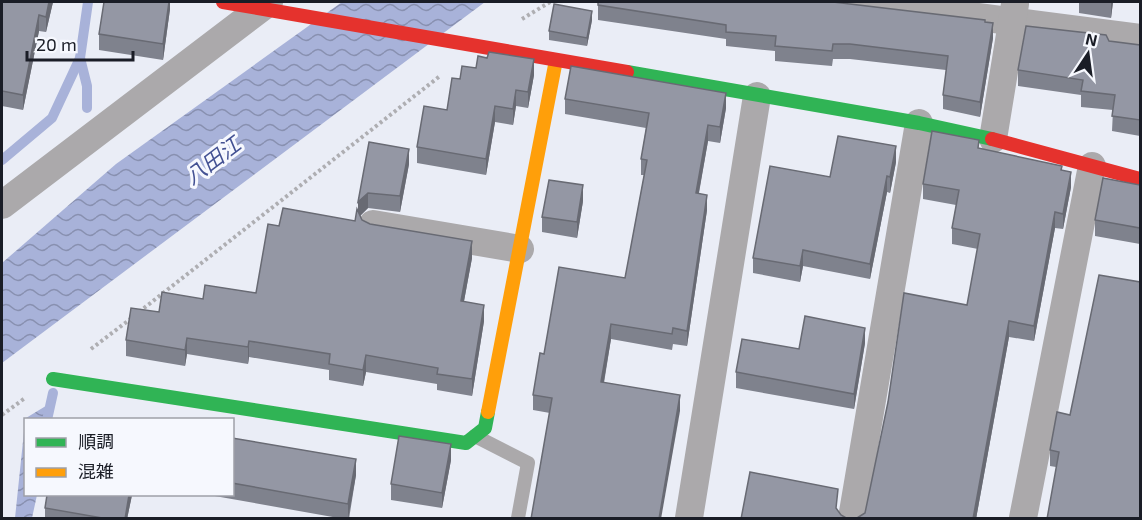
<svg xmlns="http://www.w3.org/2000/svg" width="1142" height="520" viewBox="0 0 1142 520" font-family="'Exo 2','Noto Sans JP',sans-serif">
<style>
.water{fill:url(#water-waves)}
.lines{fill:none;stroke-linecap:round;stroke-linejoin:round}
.stream{stroke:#a8b2d9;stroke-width:10}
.path{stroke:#aeaeb2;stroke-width:4;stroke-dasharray:3 3;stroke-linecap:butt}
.lane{stroke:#aba9ab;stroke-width:14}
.street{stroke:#aba9ab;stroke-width:28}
.fast{stroke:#30b455;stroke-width:14}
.slow{stroke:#ff9f0a;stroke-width:14}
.jam{stroke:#e5322d;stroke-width:14}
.wall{fill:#7f828d}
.shaded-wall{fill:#686a73}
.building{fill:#9497a4;stroke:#686a73;stroke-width:1.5}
.labels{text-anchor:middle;stroke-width:6;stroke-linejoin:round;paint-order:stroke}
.water-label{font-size:21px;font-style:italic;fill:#435193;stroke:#f6f8fe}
</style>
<defs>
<pattern id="water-waves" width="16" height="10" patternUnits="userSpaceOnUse" patternTransform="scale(1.5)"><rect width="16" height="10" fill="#a8b2d9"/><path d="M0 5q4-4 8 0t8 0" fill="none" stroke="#8890b0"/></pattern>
</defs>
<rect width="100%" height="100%" fill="#eaedf6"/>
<g class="water">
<polygon points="342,2 485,2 2,363 2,263 116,164"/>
<polygon points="54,401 50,419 26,419 26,418"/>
<polygon points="25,422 26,494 37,495 32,518 15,518"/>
</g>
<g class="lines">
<g class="stream">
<polyline points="80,58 87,86 87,108"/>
<polyline points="2,160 52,118 80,58 88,2"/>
<polyline points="47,420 53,393"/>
</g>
<g class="path">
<polyline points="522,19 550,2"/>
<polyline points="139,312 440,76"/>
<polyline points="91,349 133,317"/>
<polyline points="2,415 25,398"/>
</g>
<polyline class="lane" points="475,436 528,463 518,518"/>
<g class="street">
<polyline points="863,2 1140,38"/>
<polyline points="993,139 1015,4"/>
<polyline points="2,205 269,2"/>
<polyline points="373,224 520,249"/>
<polyline points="689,518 757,96"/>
<polyline points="852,518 919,123"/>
<polyline points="1023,518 1092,166"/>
</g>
<g class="fast">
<polyline points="627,72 919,123 992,139"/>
<polyline points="53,379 466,443 485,428 488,412"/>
</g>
<polyline class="slow" points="488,412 556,60"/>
<g class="jam">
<polyline points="223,2 627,72"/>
<polyline points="992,139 1140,179"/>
</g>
</g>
<g class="wall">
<polygon points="2,2 53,2 46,32 39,31 23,110 2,106"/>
<polygon points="170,2 170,9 163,60 99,50 99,34"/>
<polygon points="1079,2 1113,2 1111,18 1079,13"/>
<polygon points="598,5 985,22 993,38 980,117 943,109 943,95 946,70 850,59 833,59 832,66 775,61 775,51 726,46 726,39 598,20"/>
<polygon points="592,20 587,46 549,40 549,31"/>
<polygon points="1109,41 1140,45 1140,136 1112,131 1113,110 1081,107 1081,95 1018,86 1018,70"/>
<polygon points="476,68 534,75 528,108 516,106 513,125 495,122 486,175 417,163 417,147 447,110 460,79"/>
<polygon points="565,99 726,108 720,143 708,141 699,193 707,210 687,346 673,344 672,350 611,339 604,383 680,411 550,413 533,410 533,395 544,354 625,278 644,175 641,175 641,159 646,128 565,114"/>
<polygon points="369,142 409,164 400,212 368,208 360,216 362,220 370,224 472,258 464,301 484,321 472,396 437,390 437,384 366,372 363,386 329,380 329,370 249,357 248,364 187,354 185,366 126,356 126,340 159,312 203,299 256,293 279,226 355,221 358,211"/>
<polygon points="979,148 1062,170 1071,187 1063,229 1055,228 1034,341 1009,337 976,519 857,518 865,513 967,305 978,249 952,244 952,228 956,205 923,199 923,184"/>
<polygon points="896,162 890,193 887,192 870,279 803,266 800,282 753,273 753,258 830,177"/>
<polygon points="1140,185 1140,244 1095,236 1095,220"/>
<polygon points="583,201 577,238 542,232 542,217"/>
<polygon points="865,343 854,409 736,388 736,372 799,349"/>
<polygon points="1070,415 1056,467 1050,466 1050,450"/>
<polygon points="232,438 356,475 349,519 344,519 209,495 232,495"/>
<polygon points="451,460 442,508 391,500 391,484"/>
<polygon points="47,495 132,495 127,519 45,519 45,508"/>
</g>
<g class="shaded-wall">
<polygon points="49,2 53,2 46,32 46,17"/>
<polygon points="169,2 170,2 170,9 163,60 163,44"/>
<polygon points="1111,2 1113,2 1111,18"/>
<polygon points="592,11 592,20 587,46 587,38"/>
<polygon points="39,15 39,31 23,110 23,95"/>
<polygon points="993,23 993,38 980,117 980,102"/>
<polygon points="534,59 534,75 528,108 528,92"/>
<polygon points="516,90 516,106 513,125 513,109"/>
<polygon points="726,93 726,108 720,143 720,127"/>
<polygon points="495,106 495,122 486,175 486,159"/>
<polygon points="708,125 708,141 696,208 696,193"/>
<polygon points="896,146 896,162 890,193 890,177"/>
<polygon points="409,149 409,164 400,212 400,196"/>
<polygon points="1071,172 1071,187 1063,229 1063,214"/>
<polygon points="887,176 887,192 870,279 870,264"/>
<polygon points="583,185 583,201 577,238 577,222"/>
<polygon points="368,193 368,208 358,218 358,202"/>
<polygon points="707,195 707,210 687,346 687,331"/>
<polygon points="1055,212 1055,228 1034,341 1034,326"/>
<polygon points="472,241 472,258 461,317 461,301"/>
<polygon points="803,250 803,266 800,282 800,266"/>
<polygon points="484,305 484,321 472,396 472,379"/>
<polygon points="1009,321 1009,337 976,519 973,519"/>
<polygon points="611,324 611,339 601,398 601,382"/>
<polygon points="865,328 865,343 854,409 854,394"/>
<polygon points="187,338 187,354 185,366 185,350"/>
<polygon points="249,341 249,357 248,364 248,347"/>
<polygon points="366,355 366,372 363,386 363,370"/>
<polygon points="680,395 680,411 661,519 659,519"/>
<polygon points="451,444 451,460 442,508 442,493"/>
<polygon points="356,459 356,475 348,519 348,504"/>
<polygon points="129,495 132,495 127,519 125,519"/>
</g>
<g class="building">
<polygon points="2,2 49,2 46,17 39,15 23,95 2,91"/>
<polygon points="104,2 169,2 163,44 99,34"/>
<polygon points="598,2 833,2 985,20 985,22 993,23 980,102 943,95 948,56 850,44 833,44 832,51 775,46 776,36 726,32 726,25 598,5"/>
<polygon points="554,4 592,11 587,38 549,31"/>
<polygon points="1026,26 1106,35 1109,41 1140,45 1140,120 1112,116 1115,95 1081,91 1083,80 1018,70"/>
<polygon points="489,52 534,59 528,92 516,90 513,109 495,106 486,159 417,147 424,106 447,110 452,78 460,79 462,66 476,68 478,56 487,58"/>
<polygon points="571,66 726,93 720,127 708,125 696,193 707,195 687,331 673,328 672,334 611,324 601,382 680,395 659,519 531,519 552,398 533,395 540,353 544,354 559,267 625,278 647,160 641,159 649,113 565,99"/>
<polygon points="932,131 979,140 978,148 1062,166 1061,170 1071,172 1063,214 1055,212 1034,326 1009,321 973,519 850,519 857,518 865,513 888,402 904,293 967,305 980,234 952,228 959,190 923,184"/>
<polygon points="838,136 896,146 890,177 887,176 870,264 803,250 800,266 753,258 770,166 830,177"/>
<polygon points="369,142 409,149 400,196 368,193 358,202"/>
<polygon points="1103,178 1140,185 1140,228 1095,220"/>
<polygon points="549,180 583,185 577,222 542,217"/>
<polygon points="283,208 355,221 357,209 362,220 370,224 472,241 461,301 484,305 472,379 437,374 438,368 366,355 363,370 329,364 330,354 249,341 248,347 187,338 185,350 126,340 131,308 159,312 162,292 203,299 205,285 256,293 268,224 279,226"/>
<polygon points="1099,275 1140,282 1140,519 1047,519 1059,452 1050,450 1057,412 1070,415"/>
<polygon points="805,316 865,328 854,394 736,372 742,339 799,349"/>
<polygon points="399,436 451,444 442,493 391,484"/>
<polygon points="232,438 356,459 348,504 232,483"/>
<polygon points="750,472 838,489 836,508 841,515 848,519 741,519"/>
<polygon points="47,495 129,495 125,519 108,519 45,508"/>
</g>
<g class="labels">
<g class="water-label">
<text transform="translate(213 161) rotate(-37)" y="7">八田江</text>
</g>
</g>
<rect width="1142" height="520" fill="none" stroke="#1a1d26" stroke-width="6"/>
<rect x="24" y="418" width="210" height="78" fill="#f6f8fe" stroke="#9ea0a8" stroke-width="1.5"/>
<rect x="36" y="438" width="30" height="9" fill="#30b455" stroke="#9ea0a8" stroke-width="1.5"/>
<text x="78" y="448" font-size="18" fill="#1a1d26">順調</text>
<rect x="36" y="468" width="30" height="9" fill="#ff9f0a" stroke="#9ea0a8" stroke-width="1.5"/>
<text x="78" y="478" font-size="18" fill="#1a1d26">混雑</text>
<g transform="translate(1088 54) rotate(13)" stroke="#f6f8fe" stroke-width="4.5" paint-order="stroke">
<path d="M0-4.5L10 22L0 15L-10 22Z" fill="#1a1d26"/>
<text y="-9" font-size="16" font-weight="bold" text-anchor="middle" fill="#1a1d26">N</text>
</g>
<path d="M27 51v9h106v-9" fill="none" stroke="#1a1d26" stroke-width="3"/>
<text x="36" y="51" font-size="18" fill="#1a1d26" stroke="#f6f8fe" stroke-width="4.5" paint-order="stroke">20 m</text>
</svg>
